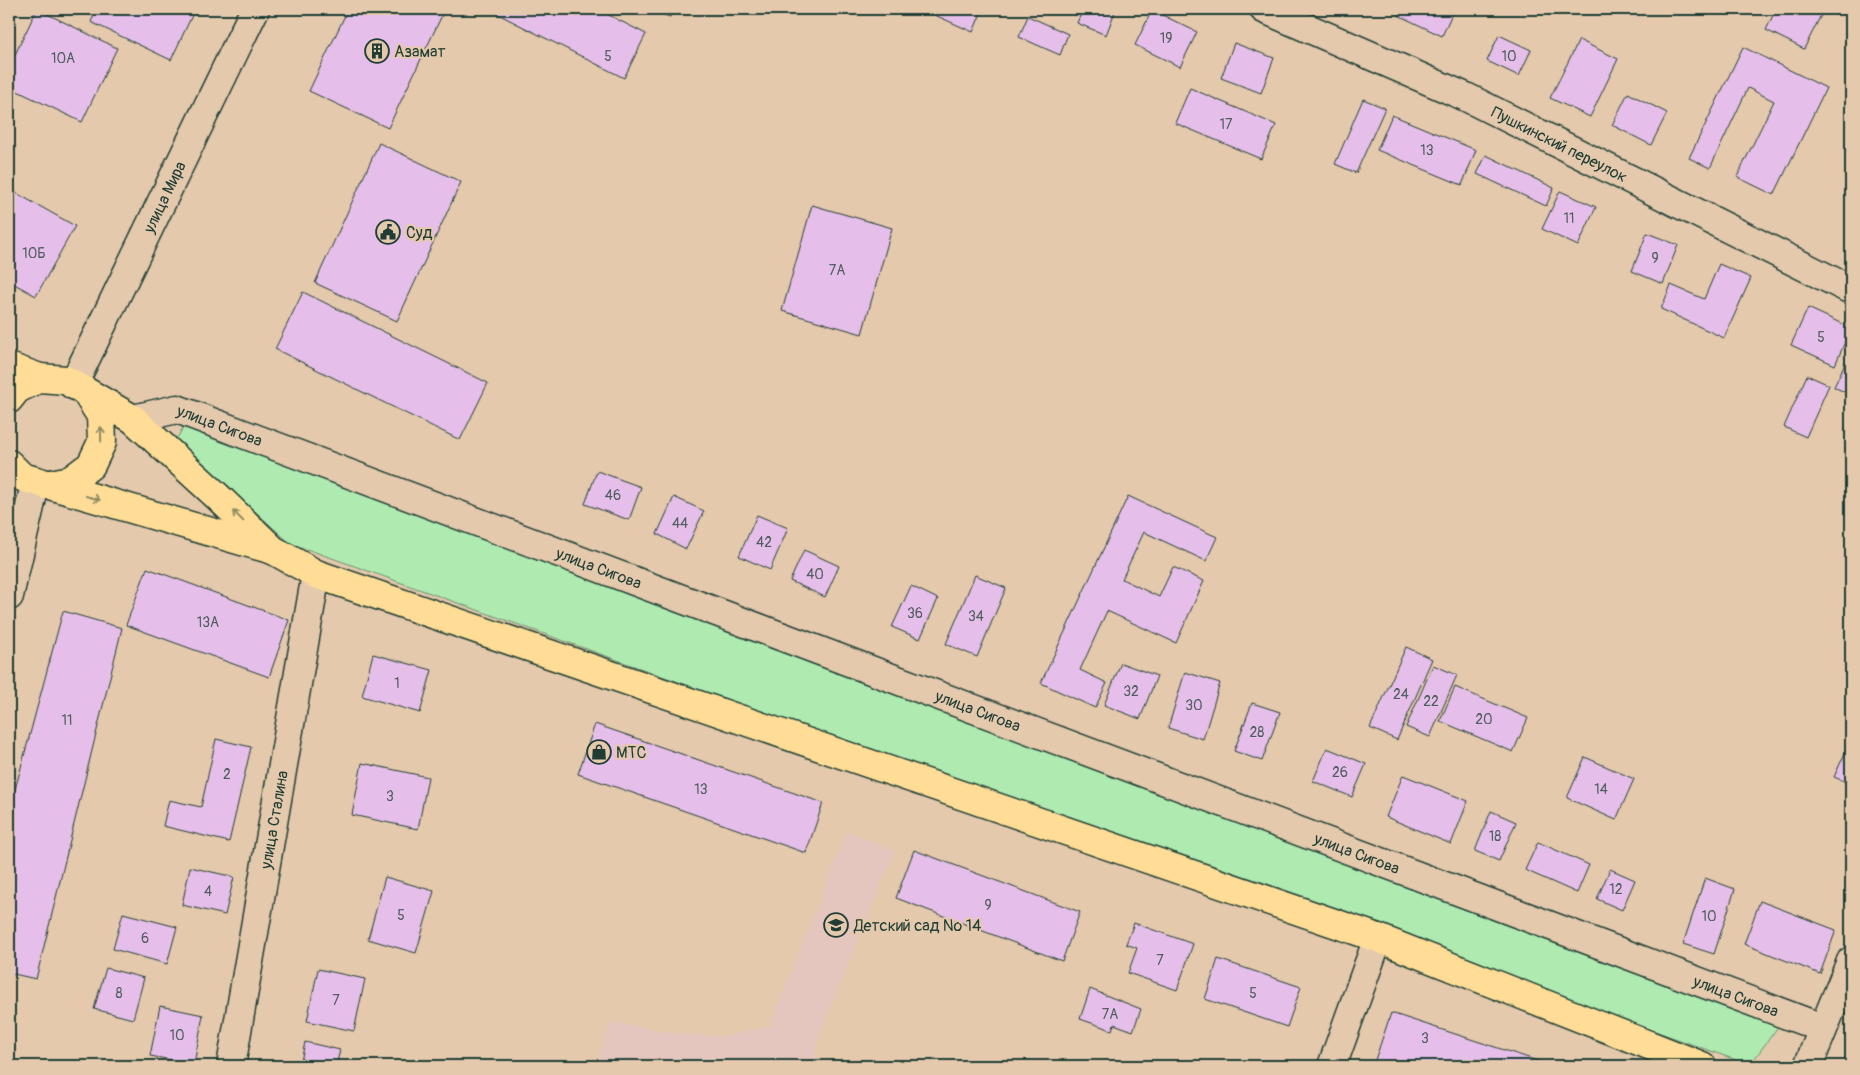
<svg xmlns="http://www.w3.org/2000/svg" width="1860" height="1075" viewBox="0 0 1860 1075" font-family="Pangolin,sans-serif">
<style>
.built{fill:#e4c6be}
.green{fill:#afebb1;stroke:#679472}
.building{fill:#e5bfe9;stroke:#1f3d34}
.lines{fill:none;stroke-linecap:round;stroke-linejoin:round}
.minor-casing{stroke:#1f3d34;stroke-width:31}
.major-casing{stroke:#1f3d34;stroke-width:31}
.minor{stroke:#e4c9ac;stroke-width:28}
.major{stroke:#ffdd96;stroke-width:28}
.oneway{stroke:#8f8d65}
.labels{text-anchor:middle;stroke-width:4;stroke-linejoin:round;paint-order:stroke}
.number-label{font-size:14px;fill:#505e61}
.poi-label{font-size:16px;fill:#1f3d34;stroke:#e4c9ac;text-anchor:start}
.street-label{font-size:16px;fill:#1f3d34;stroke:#e4c9ac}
</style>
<rect width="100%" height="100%" fill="#e4c9ac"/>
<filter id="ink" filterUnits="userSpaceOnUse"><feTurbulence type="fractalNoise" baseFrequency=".02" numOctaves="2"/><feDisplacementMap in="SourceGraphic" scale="10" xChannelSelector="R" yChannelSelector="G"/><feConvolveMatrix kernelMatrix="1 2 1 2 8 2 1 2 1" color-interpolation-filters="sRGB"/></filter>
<g filter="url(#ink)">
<polygon class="built" points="847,831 895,851 820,1032 815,1056 821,1066 596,1066 611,1022 689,1035 727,1036 770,1026"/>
<polygon class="green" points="184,426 1782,1021 1750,1065 290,543 176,440"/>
<g class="building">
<polygon points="37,9 117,48 82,122 9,87 9,67"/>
<polygon points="97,9 195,9 171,60 91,22"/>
<polygon points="348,9 439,9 444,11 388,128 309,91"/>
<polygon points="488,9 597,9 646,34 624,78"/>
<polygon points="649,9 673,9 670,17"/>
<polygon points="929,9 977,9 982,11 973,32 928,12"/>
<polygon points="1083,9 1116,9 1106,35 1077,23"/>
<polygon points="1401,9 1454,9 1442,36 1398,15"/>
<polygon points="1776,9 1824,9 1804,49 1766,30"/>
<polygon points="1152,10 1197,32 1180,67 1135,45"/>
<polygon points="1028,16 1068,34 1060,55 1019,37"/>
<polygon points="1499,35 1531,50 1519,76 1487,61"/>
<polygon points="1579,40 1618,59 1590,117 1550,98"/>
<polygon points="1234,43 1274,58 1261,93 1221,78"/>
<polygon points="1743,47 1826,88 1774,195 1737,177 1774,101 1748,88 1710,168 1689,158"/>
<polygon points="1190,88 1276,125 1261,159 1175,123"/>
<polygon points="1628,93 1667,113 1651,145 1612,125"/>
<polygon points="1363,99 1385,108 1356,173 1335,164"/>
<polygon points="1392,115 1476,150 1462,185 1377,150"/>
<polygon points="379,143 461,182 397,321 315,283"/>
<polygon points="1486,155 1554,188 1546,206 1477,174"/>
<polygon points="9,189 75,226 36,296 9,281"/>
<polygon points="1560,191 1596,207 1578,246 1542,229"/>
<polygon points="812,205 892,228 862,334 782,311"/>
<polygon points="1647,233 1678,245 1663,284 1632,271"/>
<polygon points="1719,264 1751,278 1724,338 1661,309 1671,285 1704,299"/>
<polygon points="303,292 488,383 460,440 275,349"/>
<polygon points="1808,308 1851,328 1835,365 1791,345"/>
<polygon points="1851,350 1851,395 1834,387"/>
<polygon points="1807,375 1829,385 1806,437 1784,427"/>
<polygon points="597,471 641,487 629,520 585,504"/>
<polygon points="1128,496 1217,537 1206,561 1144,532 1122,579 1159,597 1173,567 1204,581 1176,643 1107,611 1080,670 1107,683 1095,708 1041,683"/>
<polygon points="674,497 704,511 686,549 657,534"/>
<polygon points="757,515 788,528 770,570 739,556"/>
<polygon points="804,550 839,566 825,597 790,581"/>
<polygon points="147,568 289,620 269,677 126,625"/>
<polygon points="975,575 1006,588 977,657 946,644"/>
<polygon points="911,586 938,599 920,639 892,627"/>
<polygon points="63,611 122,628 36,979 9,973 9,812"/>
<polygon points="1406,647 1432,659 1397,740 1370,728"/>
<polygon points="373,654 432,670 420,713 362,696"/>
<polygon points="1121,663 1157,676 1140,719 1104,705"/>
<polygon points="1433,665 1457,675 1430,737 1406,727"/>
<polygon points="1185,672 1220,683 1203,739 1168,728"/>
<polygon points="1455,687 1528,718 1513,752 1440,721"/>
<polygon points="1252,703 1280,712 1262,761 1234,751"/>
<polygon points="595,724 823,803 806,853 578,774"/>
<polygon points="216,739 251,747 229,842 163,826 169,800 201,807"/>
<polygon points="1851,740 1851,784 1834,777"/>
<polygon points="1327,748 1366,764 1352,797 1313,781"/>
<polygon points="1585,757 1634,779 1616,820 1567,798"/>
<polygon points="362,763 428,777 418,829 352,815"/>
<polygon points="1403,775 1468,801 1451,844 1386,817"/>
<polygon points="1491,811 1516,822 1499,861 1475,851"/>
<polygon points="1538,842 1589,865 1577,893 1525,870"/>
<polygon points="914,850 1080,912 1062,961 896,898"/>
<polygon points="190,867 234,877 225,915 182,905"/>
<polygon points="1610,869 1635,880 1622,910 1597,899"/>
<polygon points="385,877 434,891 416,953 368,939"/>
<polygon points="1705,878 1735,889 1714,954 1683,944"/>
<polygon points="1760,901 1836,930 1820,974 1744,944"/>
<polygon points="123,913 177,927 167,964 113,949"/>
<polygon points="1134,923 1193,944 1177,990 1128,973 1137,948 1126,944"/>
<polygon points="1218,959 1301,987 1287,1027 1205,999"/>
<polygon points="106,968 144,978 133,1019 94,1009"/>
<polygon points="318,969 365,979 354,1031 307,1021"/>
<polygon points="1090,989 1141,1009 1133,1031 1114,1024 1112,1030 1080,1019"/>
<polygon points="160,1006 203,1015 194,1064 150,1056"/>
<polygon points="1391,1013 1553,1066 1385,1066 1374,1063"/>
<polygon points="305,1042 340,1050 336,1066 300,1066"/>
</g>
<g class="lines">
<g class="minor-casing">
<g id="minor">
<path id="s1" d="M 1264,9 L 1466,97 L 1851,290"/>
<path id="s2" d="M 73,385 L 255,9"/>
<path id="s3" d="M 133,419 L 177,409 L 1822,1028"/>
<polyline points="9,596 36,481"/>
<path id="s4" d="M 231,1066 L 316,574"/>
<polyline points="1332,1066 1378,938"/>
<polyline points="1808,1066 1851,961"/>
</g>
</g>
<g class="major-casing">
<g id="major">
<polyline points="9,367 40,378 66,380 133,419 217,496 270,547"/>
<polyline points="9,399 17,389 40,378"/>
<polyline points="9,464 22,477 273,550 316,574 1378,938 1702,1066"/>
<polyline points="46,485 71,480 91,465 102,442 101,416 87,394"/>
</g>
</g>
<use href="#minor" class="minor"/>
<use href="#major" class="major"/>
</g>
<defs><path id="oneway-shaft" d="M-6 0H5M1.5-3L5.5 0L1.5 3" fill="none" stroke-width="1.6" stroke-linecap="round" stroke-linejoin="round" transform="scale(1.25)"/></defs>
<g class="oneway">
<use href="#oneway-shaft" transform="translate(101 434) rotate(-91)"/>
<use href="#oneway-shaft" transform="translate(93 498) rotate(16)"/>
<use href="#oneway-shaft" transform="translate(238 516) rotate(-135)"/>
</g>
</g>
<defs>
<g id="building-ring" transform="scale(1.25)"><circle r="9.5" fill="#e4c9ac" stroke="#1f3d34" stroke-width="1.5"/><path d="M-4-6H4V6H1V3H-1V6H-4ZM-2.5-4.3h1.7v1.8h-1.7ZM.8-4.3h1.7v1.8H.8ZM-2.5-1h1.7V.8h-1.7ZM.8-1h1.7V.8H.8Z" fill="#1f3d34"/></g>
<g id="civic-ring" transform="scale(1.25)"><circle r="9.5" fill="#e4c9ac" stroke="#1f3d34" stroke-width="1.5"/><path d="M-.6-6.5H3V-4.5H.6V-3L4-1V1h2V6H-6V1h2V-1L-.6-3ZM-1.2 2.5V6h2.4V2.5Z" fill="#1f3d34"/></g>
<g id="shop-ring" transform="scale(1.25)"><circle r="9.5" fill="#e4c9ac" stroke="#1f3d34" stroke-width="1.5"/><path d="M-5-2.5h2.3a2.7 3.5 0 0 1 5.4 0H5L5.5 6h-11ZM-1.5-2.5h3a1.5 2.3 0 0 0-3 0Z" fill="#1f3d34"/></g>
<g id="school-ring" transform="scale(1.25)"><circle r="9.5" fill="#e4c9ac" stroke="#1f3d34" stroke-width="1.5"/><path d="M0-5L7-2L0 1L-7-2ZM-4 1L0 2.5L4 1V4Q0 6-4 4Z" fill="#1f3d34"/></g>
</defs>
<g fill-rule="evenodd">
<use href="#building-ring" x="377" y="51"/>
<use href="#civic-ring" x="388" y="232"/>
<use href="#shop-ring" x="599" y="752"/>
<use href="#school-ring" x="836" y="925"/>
</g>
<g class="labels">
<g class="number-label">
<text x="1166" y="43">19</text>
<text x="608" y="61">5</text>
<text x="1509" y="61">10</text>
<text x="63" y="63">10А</text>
<text x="1226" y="129">17</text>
<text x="1427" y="155">13</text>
<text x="1569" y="223">11</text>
<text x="34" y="258">10Б</text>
<text x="1655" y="263">9</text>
<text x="837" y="275">7А</text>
<text x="1821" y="342">5</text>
<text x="613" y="500">46</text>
<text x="680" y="528">44</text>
<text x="764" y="547">42</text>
<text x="815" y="579">40</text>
<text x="915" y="618">36</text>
<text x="976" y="621">34</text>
<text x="208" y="627">13А</text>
<text x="397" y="688">1</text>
<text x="1131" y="696">32</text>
<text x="1401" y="699">24</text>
<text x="1431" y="706">22</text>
<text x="1194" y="710">30</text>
<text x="1484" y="724">20</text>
<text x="67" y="725">11</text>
<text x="1257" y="737">28</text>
<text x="1340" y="777">26</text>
<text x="227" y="779">2</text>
<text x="701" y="794">13</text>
<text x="1601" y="794">14</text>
<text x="390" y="801">3</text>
<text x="1495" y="841">18</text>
<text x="1616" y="894">12</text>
<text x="208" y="896">4</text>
<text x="988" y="910">9</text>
<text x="401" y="920">5</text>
<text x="1709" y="921">10</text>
<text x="145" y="943">6</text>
<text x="1160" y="965">7</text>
<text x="119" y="998">8</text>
<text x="1253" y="998">5</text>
<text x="336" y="1005">7</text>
<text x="1110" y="1019">7А</text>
<text x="177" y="1040">10</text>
<text x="1425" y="1043">3</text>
</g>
<g class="poi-label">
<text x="394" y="57">Азамат</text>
<text x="406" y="238">Суд</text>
<text x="616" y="758">МТС</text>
<text x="854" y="931">Детский сад № 14</text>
</g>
<g class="street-label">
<text dy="6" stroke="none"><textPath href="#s1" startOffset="325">Пушкинский переулок</textPath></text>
<text dy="6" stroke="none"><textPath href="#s2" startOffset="209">улица Мира</textPath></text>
<text dy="6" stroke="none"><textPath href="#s3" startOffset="91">улица Сигова</textPath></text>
<text dy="6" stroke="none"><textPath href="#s3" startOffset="496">улица Сигова</textPath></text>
<text dy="6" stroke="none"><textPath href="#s3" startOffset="901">улица Сигова</textPath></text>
<text dy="6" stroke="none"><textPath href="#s4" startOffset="250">улица Сталина</textPath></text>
<text dy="6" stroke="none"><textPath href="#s3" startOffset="1306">улица Сигова</textPath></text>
<text dy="6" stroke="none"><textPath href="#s3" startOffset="1711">улица Сигова</textPath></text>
</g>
</g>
<rect width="1860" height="1075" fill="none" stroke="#e4c9ac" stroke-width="30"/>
<rect x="15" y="15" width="1830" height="1045" fill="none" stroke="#1f3d34" stroke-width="2" filter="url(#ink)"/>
</svg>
